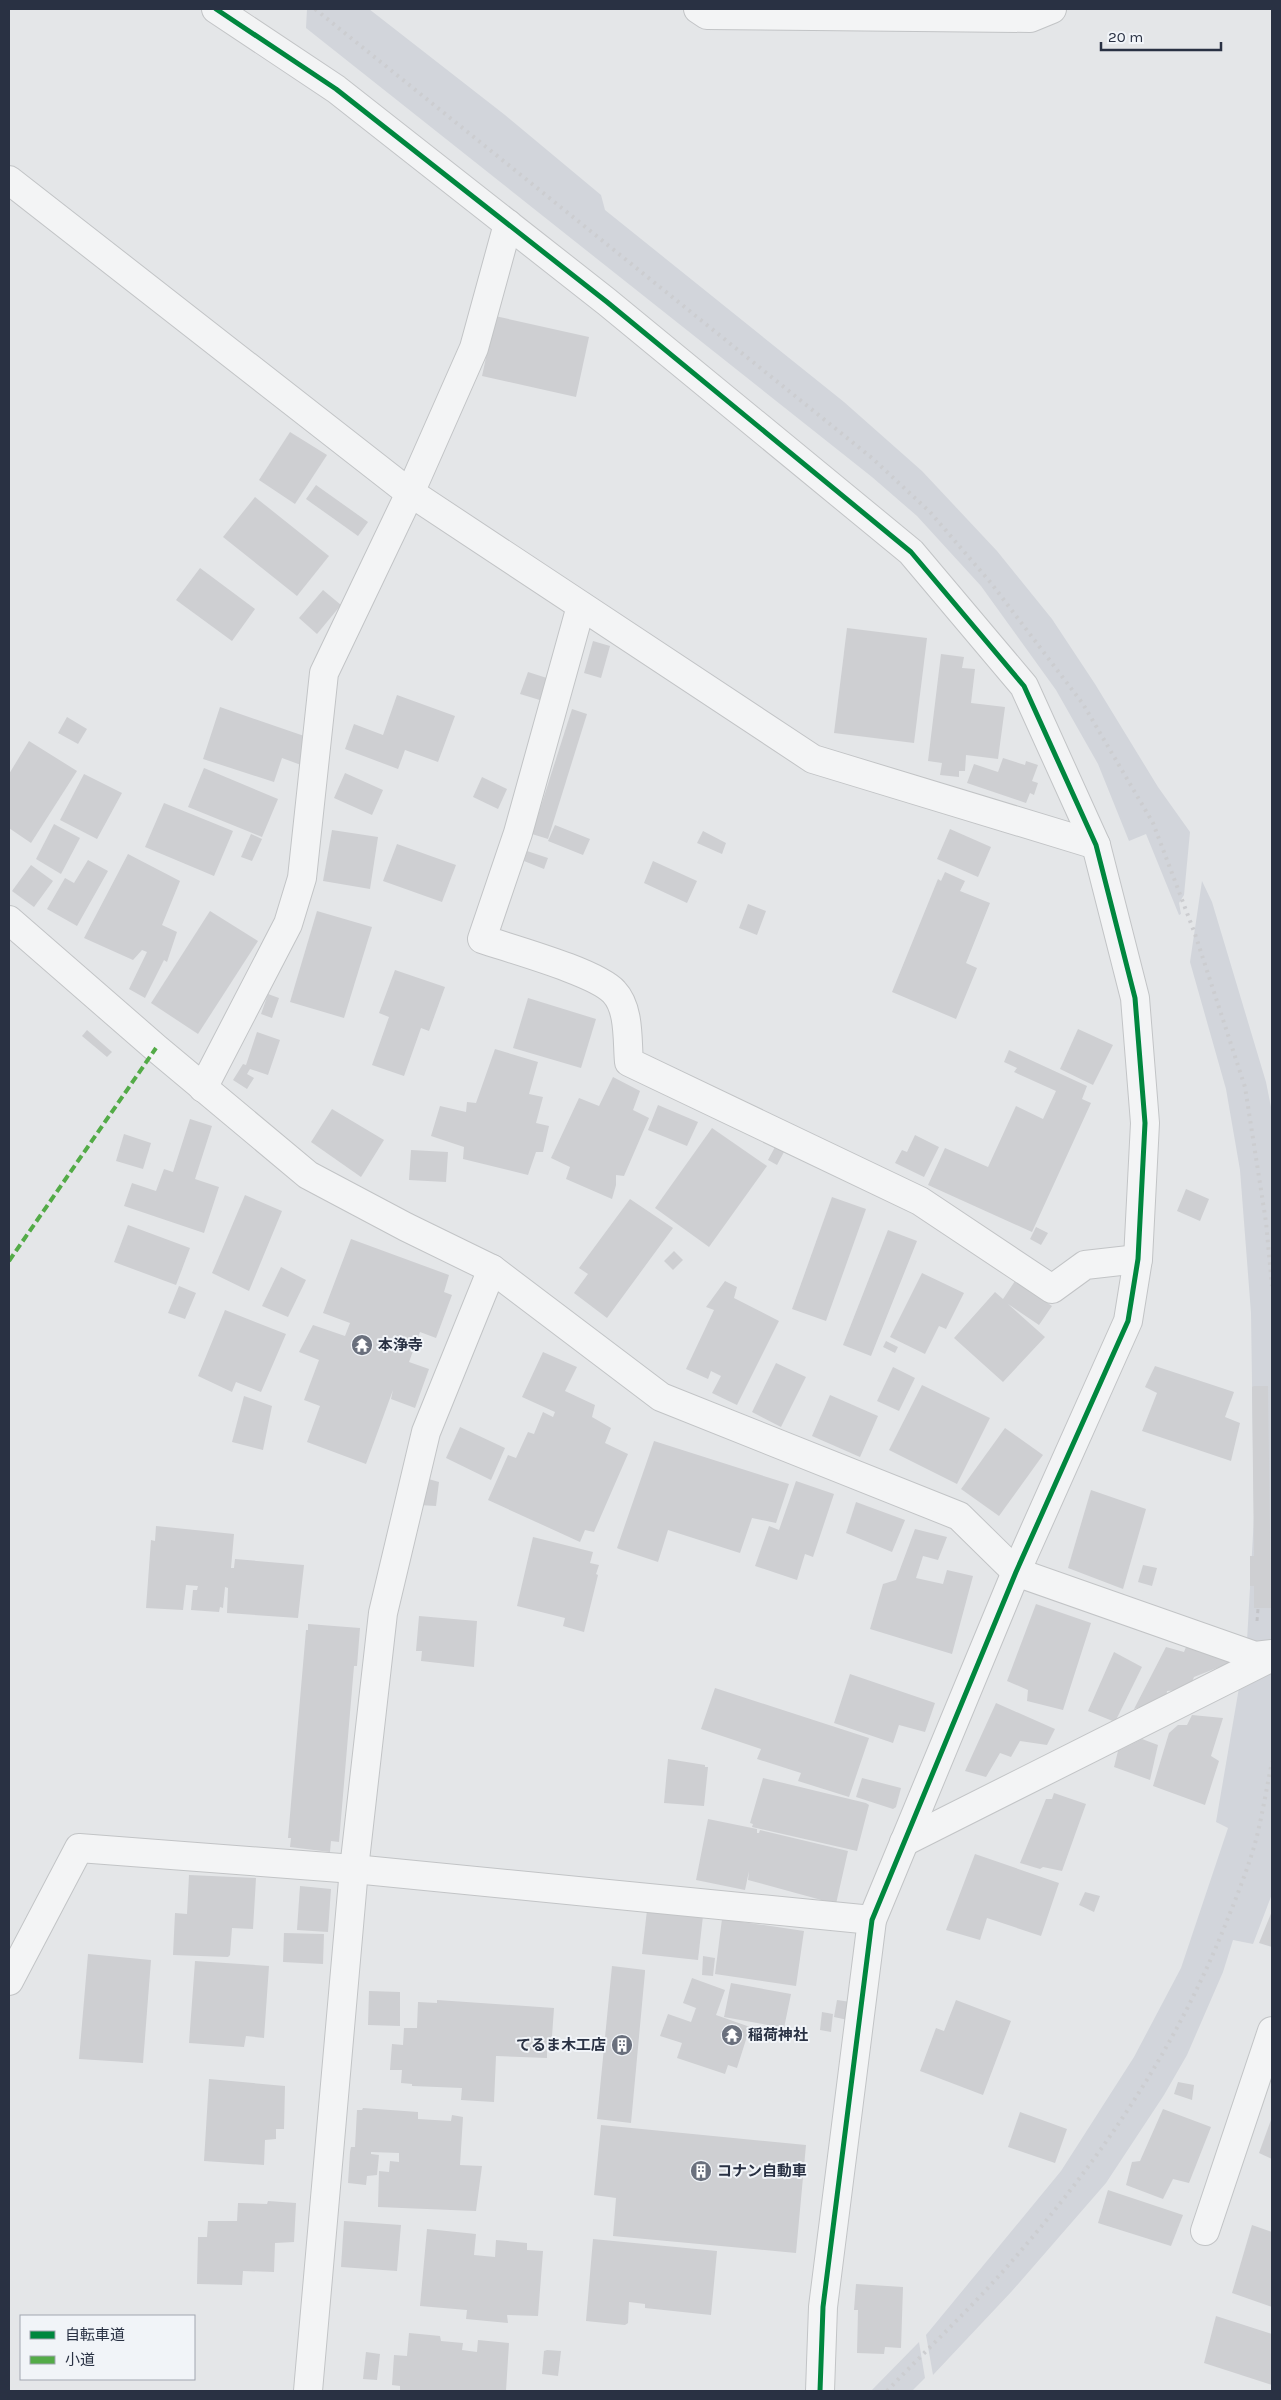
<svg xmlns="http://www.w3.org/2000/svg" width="1281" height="2400" viewBox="0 0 1281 2400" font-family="Karla,'Noto Sans JP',sans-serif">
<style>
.built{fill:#d2d5db}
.building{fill:#cecfd2}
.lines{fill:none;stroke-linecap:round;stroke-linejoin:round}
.minor-casing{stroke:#c2c4c6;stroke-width:30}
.tertiary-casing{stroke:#c2c4c6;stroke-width:30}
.path{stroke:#c3c4c8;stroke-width:3;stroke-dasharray:4 4;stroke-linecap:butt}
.minor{stroke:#f3f4f5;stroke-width:28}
.tertiary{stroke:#f3f4f5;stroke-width:28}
.rail{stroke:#cccdd0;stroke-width:4;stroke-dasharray:2.5 5;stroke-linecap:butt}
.quiet{stroke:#53ab47;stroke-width:4;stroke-dasharray:8 4;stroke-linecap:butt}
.cycleway-casing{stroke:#f1f4f8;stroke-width:8}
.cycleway{stroke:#00873e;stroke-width:5}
.labels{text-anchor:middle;stroke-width:4;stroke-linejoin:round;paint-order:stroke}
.poi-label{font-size:15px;font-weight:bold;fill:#293143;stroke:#f1f4f8;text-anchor:start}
</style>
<rect width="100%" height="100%" fill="#e4e6e8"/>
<g class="built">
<polygon points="307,9 369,9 505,115 601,195 605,210 844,402 922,471 997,551 1052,619 1095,684 1158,787 1190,832 1184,895 1179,903 1181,914 1179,915 1146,834 1129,841 1098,764 1056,690 981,586 917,516 872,477 306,28"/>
<polygon points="1202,881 1212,902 1266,1082 1272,1112 1272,1894 1253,1944 1233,1940 1223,1972 1187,2055 1164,2095 1106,2183 1012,2291 933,2375 926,2335 1061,2171 1134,2057 1181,1968 1228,1828 1216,1822 1247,1641 1254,1517 1251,1313 1240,1170 1226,1089 1190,962"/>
<polygon points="919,2342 925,2378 912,2391 871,2391"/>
</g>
<g class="building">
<polygon points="495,316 589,337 576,397 482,376"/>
<polygon points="290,432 327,455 295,504 259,480"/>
<polygon points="316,485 368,522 358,536 306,499"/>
<polygon points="255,497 329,556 297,596 223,537"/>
<polygon points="200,568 255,609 232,641 176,600"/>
<polygon points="323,590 341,605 317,634 299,618"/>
<polygon points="847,628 927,638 914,743 834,733"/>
<polygon points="593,641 610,646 601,678 584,673"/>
<polygon points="941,654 964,657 962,668 975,669 971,703 1005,707 998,759 966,755 965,771 959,771 959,777 940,775 942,763 928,761"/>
<polygon points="528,672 550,679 543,701 520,694"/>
<polygon points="397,695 455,716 438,762 405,750 398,769 345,749 354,724 383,735"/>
<polygon points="220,707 310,738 301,765 282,758 274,782 203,759"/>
<polygon points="572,709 587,714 548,839 532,834"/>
<polygon points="67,717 87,729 78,744 58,733"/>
<polygon points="29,741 77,771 31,843 9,828 9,774"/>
<polygon points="1003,758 1025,765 1026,761 1038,765 1032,781 1038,783 1034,795 1030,793 1026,803 967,783 974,764 998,772"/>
<polygon points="204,768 278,799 262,837 188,807"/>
<polygon points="345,773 383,790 372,815 334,798"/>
<polygon points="84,774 122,793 97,839 60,820"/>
<polygon points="482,777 507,789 498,809 473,797"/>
<polygon points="164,803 233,831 214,876 145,847"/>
<polygon points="54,824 80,838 61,874 36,859"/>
<polygon points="555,825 590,839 583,855 548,841"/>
<polygon points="950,829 991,847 978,877 937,859"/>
<polygon points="332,830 378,837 370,889 323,881"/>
<polygon points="703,831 726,843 722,854 697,843"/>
<polygon points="251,834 262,839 252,861 241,857"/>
<polygon points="397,844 456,865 442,902 383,881"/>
<polygon points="527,851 548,858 544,869 524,861"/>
<polygon points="128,854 180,881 162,925 177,932 167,962 164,960 145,998 129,989 147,952 142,950 133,960 84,938"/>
<polygon points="88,860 108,871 77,926 47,909 65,878 74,883"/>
<polygon points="653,861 697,881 687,903 644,883"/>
<polygon points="31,865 53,881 34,907 12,891"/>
<polygon points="945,872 965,881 960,891 990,903 966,963 977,968 956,1019 892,992 938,879 941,881"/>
<polygon points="748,904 766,911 757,935 739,928"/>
<polygon points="210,911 258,941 198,1034 151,1003"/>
<polygon points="317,911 372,927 344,1018 290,1002"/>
<polygon points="395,970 445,987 429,1031 421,1028 404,1076 372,1065 389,1017 379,1013"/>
<polygon points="268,994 279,998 272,1018 261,1014"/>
<polygon points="528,998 596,1019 581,1068 513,1048"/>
<polygon points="1078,1029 1113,1045 1093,1085 1060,1069"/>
<polygon points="87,1030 112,1052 107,1057 82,1036"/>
<polygon points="257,1032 280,1040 268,1075 250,1069 247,1074 254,1078 247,1089 233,1080 243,1064 246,1065"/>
<polygon points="495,1049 538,1062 529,1094 543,1097 536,1123 549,1126 543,1152 536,1152 528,1175 463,1159 464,1147 431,1136 440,1106 466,1112 467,1102 476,1103"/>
<polygon points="1009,1050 1087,1086 1082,1099 1091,1103 1032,1232 928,1185 945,1148 988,1167 1016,1106 1043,1119 1056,1091 1014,1072 1017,1068 1004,1062"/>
<polygon points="613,1077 640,1091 633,1110 649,1118 624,1176 616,1175 616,1185 612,1199 566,1179 570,1167 551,1158 579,1098 599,1106"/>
<polygon points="658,1105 698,1122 687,1146 648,1130"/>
<polygon points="332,1109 384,1140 361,1177 311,1142"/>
<polygon points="190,1119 212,1126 195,1179 219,1187 204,1233 124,1206 132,1183 156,1191 164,1169 173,1172"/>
<polygon points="712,1128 767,1166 709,1247 655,1208"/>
<polygon points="124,1134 151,1143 143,1169 116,1161"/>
<polygon points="915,1135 939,1147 924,1177 895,1163 902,1150 907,1152"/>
<polygon points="775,1147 784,1152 777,1165 768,1160"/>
<polygon points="411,1150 448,1152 446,1182 409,1180"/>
<polygon points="1186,1189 1209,1199 1200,1221 1177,1211"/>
<polygon points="245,1195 282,1211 249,1291 212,1273"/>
<polygon points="832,1197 866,1209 826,1321 792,1309"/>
<polygon points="630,1199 673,1228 607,1318 574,1293 588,1274 579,1268"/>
<polygon points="128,1225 190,1248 176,1285 114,1262"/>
<polygon points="1036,1227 1048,1233 1041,1245 1030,1239"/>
<polygon points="888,1230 917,1241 871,1356 843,1345"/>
<polygon points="351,1239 449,1275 444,1292 452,1295 436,1338 420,1332 409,1362 429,1369 415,1408 391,1399 393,1390 366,1464 307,1442 320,1406 304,1400 319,1360 299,1352 313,1325 345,1336 350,1323 323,1313"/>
<polygon points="674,1251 683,1260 673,1270 664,1261"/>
<polygon points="281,1267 306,1280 288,1317 262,1306"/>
<polygon points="922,1273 964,1293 946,1329 939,1326 925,1354 890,1337"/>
<polygon points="725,1281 737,1287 734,1298 779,1321 737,1405 712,1393 721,1376 711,1371 708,1379 686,1369 714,1310 706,1307"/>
<polygon points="1015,1281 1052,1306 1039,1325 1008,1304 1045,1337 1003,1382 954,1338 995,1292 1003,1299"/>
<polygon points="179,1286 196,1293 185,1319 168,1313"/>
<polygon points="225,1310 286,1334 261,1392 236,1382 232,1392 198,1376"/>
<polygon points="886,1341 898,1347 895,1353 883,1347"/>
<polygon points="543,1352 577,1367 565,1391 595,1405 592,1417 611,1428 605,1443 628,1454 594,1532 585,1530 580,1542 488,1500 508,1455 516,1458 528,1432 534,1434 543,1412 553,1417 555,1412 522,1397"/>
<polygon points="776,1363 806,1377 781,1427 752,1412"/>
<polygon points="1155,1366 1234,1392 1225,1417 1240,1423 1231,1461 1142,1431 1157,1393 1145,1387"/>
<polygon points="893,1367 915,1378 899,1411 877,1401"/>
<polygon points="922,1385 990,1418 957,1484 889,1450"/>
<polygon points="1254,1386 1268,1386 1271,1608 1254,1608 1254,1586 1250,1586 1250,1556 1254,1556 1252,1387"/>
<polygon points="830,1395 878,1416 860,1457 812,1436"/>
<polygon points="244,1396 272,1406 263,1450 232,1442"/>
<polygon points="460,1427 505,1448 491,1480 446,1458"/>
<polygon points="1005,1428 1043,1455 999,1516 961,1489"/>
<polygon points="654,1441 789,1484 776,1523 752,1518 740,1553 668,1530 658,1562 619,1549 617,1548"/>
<polygon points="425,1478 439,1482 436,1506 419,1505"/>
<polygon points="796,1481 834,1494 813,1557 805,1554 797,1580 755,1566 769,1526 779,1530"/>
<polygon points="1091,1490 1146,1509 1123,1589 1068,1568"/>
<polygon points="856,1502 905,1520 892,1552 846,1533"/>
<polygon points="156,1526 234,1534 231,1568 234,1568 235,1559 304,1565 298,1618 227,1613 228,1588 225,1587 223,1608 220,1607 219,1612 191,1610 193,1590 197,1590 198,1586 186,1585 183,1610 146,1608 151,1540 155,1541"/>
<polygon points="915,1529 947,1537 938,1560 923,1556 916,1578 943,1584 947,1570 973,1576 952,1654 870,1629 883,1584 896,1580"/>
<polygon points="533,1537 593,1552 590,1563 599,1565 596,1574 598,1575 584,1632 563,1626 565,1618 517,1606"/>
<polygon points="1143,1565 1157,1568 1152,1586 1138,1582"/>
<polygon points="1036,1604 1091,1623 1063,1710 1027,1701 1028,1690 1007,1681"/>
<polygon points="419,1616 477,1621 474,1667 421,1661 422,1651 416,1651"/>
<polygon points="308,1624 360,1628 357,1666 354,1666 339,1842 331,1841 330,1852 290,1847 291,1838 288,1838 306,1630 308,1630"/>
<polygon points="1166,1647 1184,1652 1186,1647 1232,1662 1194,1677 1189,1689 1167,1691 1166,1699 1134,1709"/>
<polygon points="1114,1652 1142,1667 1115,1722 1088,1711"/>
<polygon points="850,1674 935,1703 925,1732 899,1725 893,1743 834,1723"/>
<polygon points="715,1688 869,1738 849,1797 798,1781 801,1773 757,1759 761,1749 701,1729"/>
<polygon points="996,1703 1055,1729 1047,1745 1020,1741 1011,1757 1000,1753 986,1777 965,1771"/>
<polygon points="1192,1715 1223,1718 1211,1756 1219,1761 1205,1805 1153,1786 1169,1733 1178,1725 1187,1725"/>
<polygon points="1142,1739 1158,1745 1150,1780 1114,1767 1118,1751"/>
<polygon points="668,1759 705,1765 705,1767 708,1767 704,1806 664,1803"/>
<polygon points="763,1778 866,1803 869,1805 857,1851 752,1827 753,1824 750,1823"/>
<polygon points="862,1778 901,1788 896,1807 893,1809 856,1797"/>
<polygon points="1054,1793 1086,1804 1062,1871 1043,1867 1040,1869 1020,1863 1046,1799 1052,1799"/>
<polygon points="708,1819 757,1829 757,1833 759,1833 760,1830 848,1851 836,1904 748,1880 749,1871 745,1890 696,1880"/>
<polygon points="975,1854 1059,1883 1041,1936 987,1918 980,1940 946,1930"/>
<polygon points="189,1875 256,1878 253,1929 232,1928 230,1955 228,1957 173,1955 175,1913 187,1914"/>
<polygon points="300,1886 331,1889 328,1932 297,1930"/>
<polygon points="1085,1892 1100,1896 1094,1912 1079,1905"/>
<polygon points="647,1910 703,1916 698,1960 642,1954"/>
<polygon points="1272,1911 1272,1947 1259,1943"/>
<polygon points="722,1919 804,1931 796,1986 715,1974"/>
<polygon points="284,1933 324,1934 323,1964 283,1962"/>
<polygon points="88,1954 151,1960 143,2063 79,2059"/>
<polygon points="703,1956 715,1958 713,1976 702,1975"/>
<polygon points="195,1961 269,1966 264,2038 246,2036 244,2047 189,2043"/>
<polygon points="612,1966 645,1970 645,1972 631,2123 597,2119"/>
<polygon points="692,1978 725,1990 716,2015 750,2027 737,2068 728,2065 725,2074 677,2058 682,2043 660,2036 668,2014 691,2022 696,2008 709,2013 683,2003"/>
<polygon points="731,1983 791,1994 784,2028 724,2017"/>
<polygon points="369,1991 400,1992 400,2026 368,2025"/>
<polygon points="437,2000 554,2008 551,2050 547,2049 547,2058 496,2056 494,2102 461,2100 462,2088 412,2086 412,2084 401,2083 402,2070 390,2070 392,2044 403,2045 404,2028 417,2028 418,2002 437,2003"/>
<polygon points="837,2000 851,2002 848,2020 834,2017"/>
<polygon points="956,2000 1011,2021 983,2095 920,2071 936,2028 944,2031"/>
<polygon points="822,2012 833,2014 831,2032 820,2030"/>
<polygon points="209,2079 285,2086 284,2129 276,2129 276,2139 265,2140 264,2165 204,2161"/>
<polygon points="1178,2082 1194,2085 1192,2100 1174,2094"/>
<polygon points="363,2108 418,2112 418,2119 451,2121 452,2115 463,2117 460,2165 482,2166 476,2211 378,2207 379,2171 389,2172 390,2161 399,2162 399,2153 371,2152 371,2154 379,2155 377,2175 367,2176 366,2185 348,2183 350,2152 351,2147 355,2147 357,2110 362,2110"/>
<polygon points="1163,2109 1211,2127 1189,2183 1173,2179 1163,2199 1126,2185 1132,2162 1140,2161"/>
<polygon points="1020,2112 1067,2129 1055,2163 1008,2147"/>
<polygon points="1272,2117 1272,2159 1259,2153"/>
<polygon points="601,2125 806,2145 796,2253 613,2236 616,2198 594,2195"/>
<polygon points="1108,2190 1183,2215 1171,2246 1098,2223"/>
<polygon points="268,2201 296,2203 294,2242 275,2243 274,2272 243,2271 242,2285 197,2284 198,2237 207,2237 208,2221 237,2221 238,2203 267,2204"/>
<polygon points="344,2221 401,2225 397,2271 341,2267"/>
<polygon points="1252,2225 1272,2232 1272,2307 1232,2293"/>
<polygon points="427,2229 476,2234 474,2255 495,2257 496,2240 527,2243 527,2250 543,2251 538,2316 507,2315 508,2323 466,2319 467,2310 420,2306"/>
<polygon points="593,2239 717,2251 711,2315 645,2308 645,2304 629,2302 628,2323 625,2325 586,2321"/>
<polygon points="856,2284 903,2287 901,2348 885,2347 884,2354 857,2353 858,2310 854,2310"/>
<polygon points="1216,2316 1272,2334 1272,2385 1204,2363"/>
<polygon points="409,2333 440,2336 441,2341 463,2343 462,2350 477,2352 478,2340 509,2343 506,2391 400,2391 400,2386 392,2385 394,2355 407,2356"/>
<polygon points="547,2350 561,2351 558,2376 542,2374 544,2351"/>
<polygon points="366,2352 380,2354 377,2380 363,2379"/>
</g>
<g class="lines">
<g class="minor-casing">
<g id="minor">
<polyline points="698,9 707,15 1030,18 1052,9"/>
<polyline points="9,180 402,487 813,759 1096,845"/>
<path d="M 581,606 L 518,833 L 482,939 C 511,949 596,972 614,992 C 630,1009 627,1041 629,1062 L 920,1201 L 1052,1289 L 1085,1265 L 1138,1259"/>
<polyline points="9,920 156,1048 308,1175 406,1227 492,1269 661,1397 959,1516 1016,1572 1255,1656 1272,1654"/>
<polyline points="203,1088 288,924 302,878 324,673 410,493 474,348 508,224"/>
<polyline points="904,1842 1272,1657"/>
<polyline points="9,1981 79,1848 354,1869 872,1920"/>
<polyline points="1205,2231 1272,2031"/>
<polyline points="308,2391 354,1869 383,1613 426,1432 492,1269"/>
</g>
</g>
<g class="tertiary-casing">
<polyline id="tertiary" points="216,9 336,89 607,302 911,552 1024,686 1096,845 1135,998 1145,1123 1138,1259 1128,1321 1016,1572 872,1920 823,2307 820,2391"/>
</g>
<polyline class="path" points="1257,1621 1258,1609"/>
<use href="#minor" class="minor"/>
<use href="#tertiary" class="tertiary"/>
<g class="rail">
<polyline points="315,9 872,458 930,512 991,583 1083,704 1153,823 1195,934 1245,1087 1266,1222 1272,1286"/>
<path d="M 887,2391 C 923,2353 962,2317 997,2278 C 1091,2173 1171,2059 1224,1928 C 1236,1898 1249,1867 1257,1836 C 1263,1811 1267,1786 1272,1762"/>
</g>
<polyline class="quiet" points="9,1261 156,1048"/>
<g class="cycleway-casing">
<polyline id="cycleway" points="216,9 336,89 607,302 911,552 1024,686 1096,845 1135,998 1145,1123 1138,1259 1128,1321 1016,1572 872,1920 823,2307 820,2391"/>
</g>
<use href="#cycleway" class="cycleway"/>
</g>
<defs>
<g id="temple-disc" transform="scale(1.125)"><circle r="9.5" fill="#6a707d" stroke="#f1f4f8"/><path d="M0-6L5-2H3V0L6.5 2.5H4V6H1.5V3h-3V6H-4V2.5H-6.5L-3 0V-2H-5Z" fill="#fff"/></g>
<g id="building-disc" transform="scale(1.125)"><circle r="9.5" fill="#6a707d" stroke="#f1f4f8"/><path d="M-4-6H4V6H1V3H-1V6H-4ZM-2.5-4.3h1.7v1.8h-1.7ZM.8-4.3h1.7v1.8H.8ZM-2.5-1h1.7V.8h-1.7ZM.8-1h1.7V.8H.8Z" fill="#fff"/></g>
</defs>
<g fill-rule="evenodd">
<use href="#temple-disc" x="362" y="1345"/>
<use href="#temple-disc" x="732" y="2035"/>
<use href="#building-disc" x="622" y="2045"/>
<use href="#building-disc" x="701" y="2171"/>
</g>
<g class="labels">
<g class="poi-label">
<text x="378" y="1350">本浄寺</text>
<text x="748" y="2040">稲荷神社</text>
<text x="606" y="2050" text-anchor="end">てるま木工店</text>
<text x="717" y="2176">コナン自動車</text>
</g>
</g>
<rect width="1281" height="2400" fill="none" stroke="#293143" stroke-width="20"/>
<rect x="20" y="2315" width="175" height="65" fill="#f1f4f8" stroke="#a1a6b0"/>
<rect x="30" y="2331" width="25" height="8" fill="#00873e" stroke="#a1a6b0"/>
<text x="65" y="2340" font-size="15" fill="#293143">自転車道</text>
<rect x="30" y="2356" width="25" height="8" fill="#53ab47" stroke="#a1a6b0"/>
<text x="65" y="2365" font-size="15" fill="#293143">小道</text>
<path d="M1101 42v8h120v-8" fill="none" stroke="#293143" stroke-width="2.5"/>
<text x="1108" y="42" font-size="15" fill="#293143" stroke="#f1f4f8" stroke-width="4" paint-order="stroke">20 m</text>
</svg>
